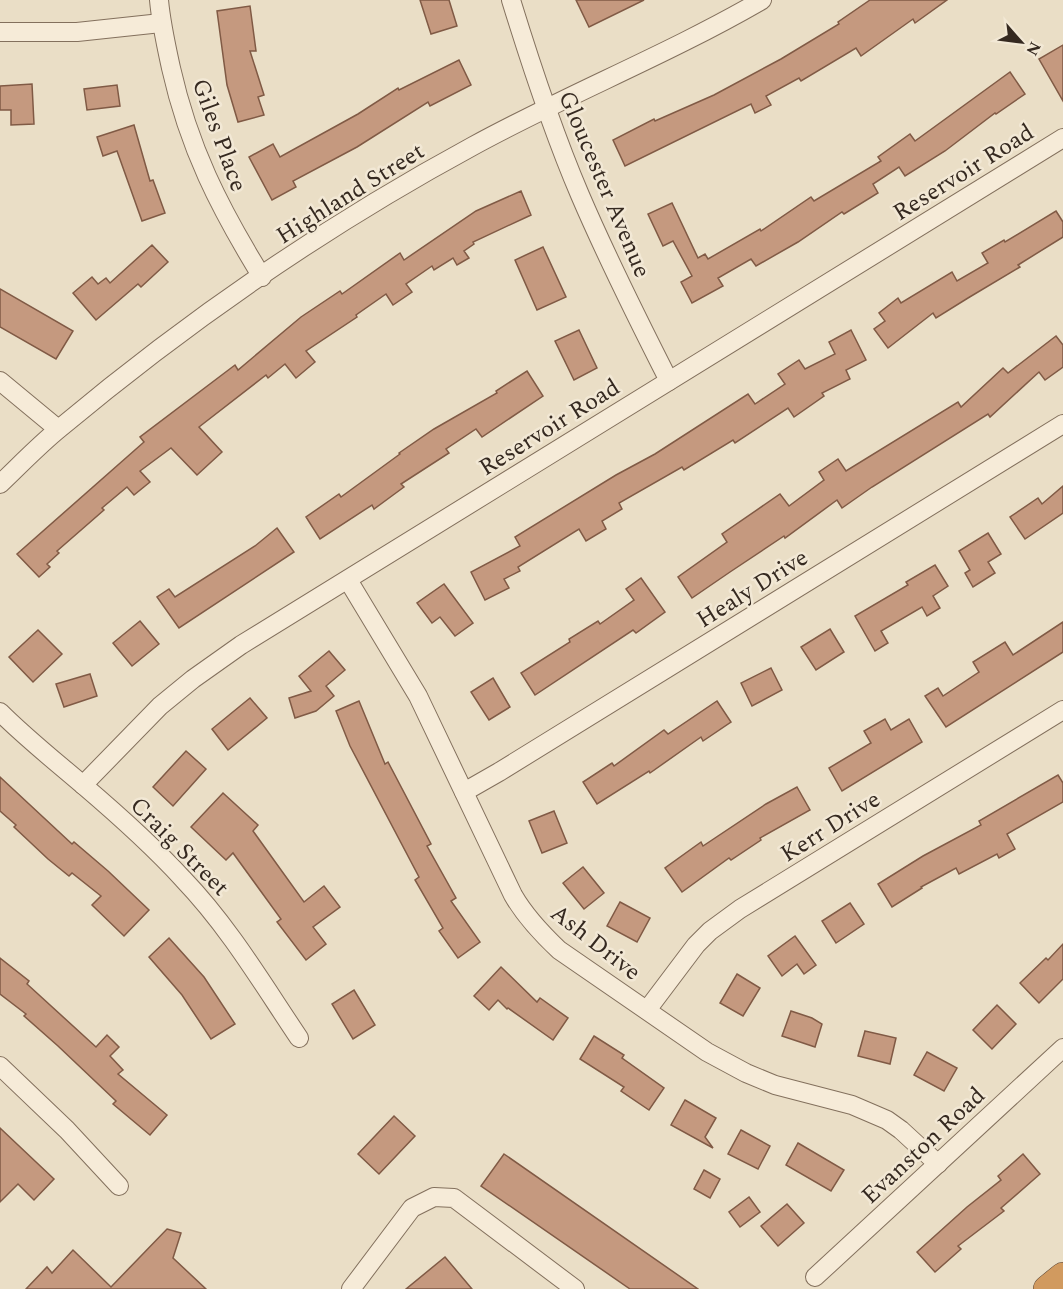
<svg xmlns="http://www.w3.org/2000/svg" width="1063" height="1289" viewBox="0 0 1063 1289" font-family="Spectral,serif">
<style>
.building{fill:#c5997f;stroke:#805a45;stroke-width:1.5}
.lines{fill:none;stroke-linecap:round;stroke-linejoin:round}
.minor-casing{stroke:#83705d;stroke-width:20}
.highway-casing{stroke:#523f31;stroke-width:28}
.minor{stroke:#f6ebd8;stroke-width:18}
.highway{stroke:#d19a5f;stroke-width:27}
.labels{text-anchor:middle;stroke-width:5;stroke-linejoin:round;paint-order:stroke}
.street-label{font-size:24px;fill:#352920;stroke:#f2e8d5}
</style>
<rect width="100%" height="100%" fill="#eadec6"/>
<g class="building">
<polygon points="420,0 449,0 457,26 431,34"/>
<polygon points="576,0 644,0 589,27"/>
<polygon points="870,0 947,0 915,23 913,19 861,56 856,48 801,81 799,78 766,96 771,105 755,113 751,104 625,166 613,140 654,119 655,121 714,95 781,59 839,24 838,22"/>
<polygon points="250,6 256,51 250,51 264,95 258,97 264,115 238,122 227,85 217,11"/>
<polygon points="1063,45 1063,101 1039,59"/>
<polygon points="459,60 471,85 430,106 428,102 357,147 293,181 296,187 272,200 249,157 273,144 280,157 358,114 398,88 399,90"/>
<polygon points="1010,72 1025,94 996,114 995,113 945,151 905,176 899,167 873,184 878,193 844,214 842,212 798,242 756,266 751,259 718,278 723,286 692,303 681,282 692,276 673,241 663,246 648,214 672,203 698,258 705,254 708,259 760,229 761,231 811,197 814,201 881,161 878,157 910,134 915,141"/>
<polygon points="32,84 34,124 11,125 11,110 0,110 0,86"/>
<polygon points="117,85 120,106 87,110 84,89"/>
<polygon points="134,125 150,181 153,180 165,213 142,221 117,151 103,156 97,137"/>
<polygon points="521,191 531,215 473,242 474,244 464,251 469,258 457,265 453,258 434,270 432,266 406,284 412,292 393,305 386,294 356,315 357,317 306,351 315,362 296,378 285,364 268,378 266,375 199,427 222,452 197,475 171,448 140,471 150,482 134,495 127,487 102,508 104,510 57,551 59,553 47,564 50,567 39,577 17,554 144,442 140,437 235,365 238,370 301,317 340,291 342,294 400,253 404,260 476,211"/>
<polygon points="1056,211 1063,222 1063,237 1018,265 1020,267 968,298 936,318 933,313 888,348 874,329 885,321 879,313 898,298 901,303 952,272 957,281 988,263 982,253 1004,240 1005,242"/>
<polygon points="152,245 168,262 141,287 138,284 96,320 73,293 92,277 98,284 106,278 110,283"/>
<polygon points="543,247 566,297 537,310 515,260"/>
<polygon points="0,289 73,331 56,359 0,327"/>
<polygon points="579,330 597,368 574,380 555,341"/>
<polygon points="851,330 866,360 846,370 850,379 822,393 824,396 794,417 788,408 735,443 733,440 684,470 682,467 619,503 622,509 602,521 606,529 586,541 579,529 518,567 520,571 504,579 509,588 485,600 471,572 520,546 515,537 616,475 655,454 748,394 755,404 785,384 778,374 799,360 805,369 835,354 829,342"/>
<polygon points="1056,336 1063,345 1063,367 1045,380 1039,372 990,417 988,414 872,487 842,508 837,500 785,538 784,536 730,572 692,598 678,577 727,542 722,534 780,494 789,506 824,480 819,472 838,459 846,471 958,402 961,407 1003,368 1008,373"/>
<polygon points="527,371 543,396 482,437 476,429 446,449 449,453 401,484 404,487 374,509 372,505 320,539 306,517 339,494 341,497 400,454 399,453 434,429 497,393 496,391"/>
<polygon points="1063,486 1063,513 1025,539 1010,517 1038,498 1042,504"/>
<polygon points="277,528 294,552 179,628 157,597 169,589 175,597 255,546"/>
<polygon points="988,533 1001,554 988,562 995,573 973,587 965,573 970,570 959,551"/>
<polygon points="935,565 948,586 933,596 940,608 927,616 922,607 881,631 888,643 875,651 855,616 908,585 906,582"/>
<polygon points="641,578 665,612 636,633 633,630 535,695 521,673 570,642 569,639 598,621 600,624 634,600 626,589"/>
<polygon points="444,584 473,623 455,636 440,617 432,623 417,603"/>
<polygon points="140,621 159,644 132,666 113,643"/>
<polygon points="1063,622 1063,652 946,727 925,696 938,688 943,696 979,672 973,662 1005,642 1013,655"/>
<polygon points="830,629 844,652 816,670 801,647"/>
<polygon points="38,630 62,654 33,682 9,657"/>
<polygon points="329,651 345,670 326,686 334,696 316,711 295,718 289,698 311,691 299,676"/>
<polygon points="771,668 782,690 752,706 741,683"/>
<polygon points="90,674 97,696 64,707 56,684"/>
<polygon points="493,678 510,707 489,720 471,692"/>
<polygon points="250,698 267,718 228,750 212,729"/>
<polygon points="359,701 385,764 388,762 431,844 427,846 456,898 451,901 480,942 458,958 439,931 443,928 415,880 419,877 350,746 336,711"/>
<polygon points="717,701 731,722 703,741 701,737 650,773 649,771 597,804 583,782 612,763 614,766 664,730 668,734"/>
<polygon points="885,719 891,730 909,719 922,742 842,791 829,768 871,743 864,731"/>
<polygon points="186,751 206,769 173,806 153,787"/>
<polygon points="1058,775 1063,783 1063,802 1007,834 1015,849 999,858 997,854 959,874 956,868 921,887 922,888 892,907 878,884 923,856 981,825 979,821"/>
<polygon points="0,777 72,844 74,842 108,871 149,910 124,936 92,905 101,896 72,873 69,876 48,859 14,827 16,825 0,811"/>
<polygon points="797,787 810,810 760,838 761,840 731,860 729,858 682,892 665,868 701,842 703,846 766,804"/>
<polygon points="223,793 258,825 253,831 304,902 324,886 340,907 313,927 326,944 306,960 277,922 281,919 233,853 226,860 191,827"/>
<polygon points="554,811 567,843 542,853 529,821"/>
<polygon points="583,867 604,893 584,909 563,883"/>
<polygon points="620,902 650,918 637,942 607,926"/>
<polygon points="850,903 864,924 836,943 822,921"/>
<polygon points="795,936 816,965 804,974 797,964 782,976 768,956"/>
<polygon points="169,938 204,977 235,1024 211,1039 182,995 149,957"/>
<polygon points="1063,944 1063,979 1039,1003 1020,983 1046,958 1048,960"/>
<polygon points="0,958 29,981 27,984 96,1047 107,1035 119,1047 110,1056 123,1070 118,1074 167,1115 150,1135 113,1104 116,1101 58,1046 24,1016 26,1014 0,994"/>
<polygon points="501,967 537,1002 540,998 568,1018 553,1040 508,1008 507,1009 498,1000 489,1010 474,996"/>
<polygon points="737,974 760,988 743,1016 720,1003"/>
<polygon points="354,990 375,1025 353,1039 332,1004"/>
<polygon points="997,1005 1016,1024 992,1049 973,1030"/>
<polygon points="791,1011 812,1018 822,1024 815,1047 782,1036"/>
<polygon points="865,1031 896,1038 890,1064 858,1056"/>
<polygon points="594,1036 624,1055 622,1058 664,1088 649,1110 621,1091 624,1087 580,1059"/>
<polygon points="927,1052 957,1068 944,1091 914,1075"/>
<polygon points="685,1100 716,1118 705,1137 713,1148 671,1125"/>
<polygon points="394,1116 415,1136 379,1174 358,1154"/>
<polygon points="0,1128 54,1179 34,1200 18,1184 0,1202"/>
<polygon points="741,1130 770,1146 758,1169 728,1154"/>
<polygon points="798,1143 844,1170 831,1191 786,1165"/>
<polygon points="504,1154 698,1289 630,1289 481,1186"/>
<polygon points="1023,1154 1040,1174 1001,1208 1004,1211 958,1246 961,1249 935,1272 917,1252 967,1207 1001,1180 998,1176"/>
<polygon points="704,1170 720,1179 710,1198 694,1189"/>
<polygon points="749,1197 760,1212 740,1227 729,1212"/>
<polygon points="787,1204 804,1223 778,1246 761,1226"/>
<polygon points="167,1229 181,1233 173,1258 206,1289 26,1289 47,1267 52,1273 73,1250 111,1287"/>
<polygon points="445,1257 472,1289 406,1289"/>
</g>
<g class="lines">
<g class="minor-casing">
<g id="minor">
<path d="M 159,0 C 161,23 166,45 171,68 C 189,148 219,207 262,277"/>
<path d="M 511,0 C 531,65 553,132 580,195 C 607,258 638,320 669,381"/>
<polyline points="0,32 77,32 161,23"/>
<polyline points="0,381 58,429"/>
<path d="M 0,484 C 20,465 39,445 60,428 C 188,321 327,225 473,146 C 568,94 669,54 762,0"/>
<path d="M 348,580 L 418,696 L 513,895 C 525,916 541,933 559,950 L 707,1052 L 746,1073 L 775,1085 L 852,1105 L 887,1120 L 901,1130 L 938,1164"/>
<path d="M 0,712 C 26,738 55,761 83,785 C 117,814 152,845 183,879 C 229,927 262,983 299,1038"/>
<polyline points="83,785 160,706 193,679 241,645 1063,138"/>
<polyline points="464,792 499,772 1063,424"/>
<polyline points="647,1010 696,945 710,931 740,909 1063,710"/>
<polyline points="0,1066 67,1130 119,1186"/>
<polyline points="815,1277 1063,1048"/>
<polyline points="351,1289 412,1208 434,1197 454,1198 575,1289"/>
</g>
</g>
<g class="highway-casing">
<polyline id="highway" points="1047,1289 1063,1276"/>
</g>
<use href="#minor" class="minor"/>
<use href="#highway" class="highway"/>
</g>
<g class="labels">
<g class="street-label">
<text transform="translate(220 135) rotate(70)" y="8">Giles Place</text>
<text transform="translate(963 172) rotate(-32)" y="8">Reservoir Road</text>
<text transform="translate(605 184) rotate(67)" y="8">Gloucester Avenue</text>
<text transform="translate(350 193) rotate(-32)" y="8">Highland Street</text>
<text transform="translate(549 427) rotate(-32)" y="8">Reservoir Road</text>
<text transform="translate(752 588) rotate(-32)" y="8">Healy Drive</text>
<text transform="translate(830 826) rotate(-32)" y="8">Kerr Drive</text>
<text transform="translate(180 846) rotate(45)" y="8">Craig Street</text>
<text transform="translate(596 942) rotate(38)" y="8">Ash Drive</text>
<text transform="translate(923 1145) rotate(-43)" y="8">Evanston Road</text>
</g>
</g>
<g transform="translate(1021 42) rotate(118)" stroke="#f2e8d5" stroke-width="4.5" paint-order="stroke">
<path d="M0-4.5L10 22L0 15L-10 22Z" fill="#352920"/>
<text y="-9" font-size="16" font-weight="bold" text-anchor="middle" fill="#352920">N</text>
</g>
</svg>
